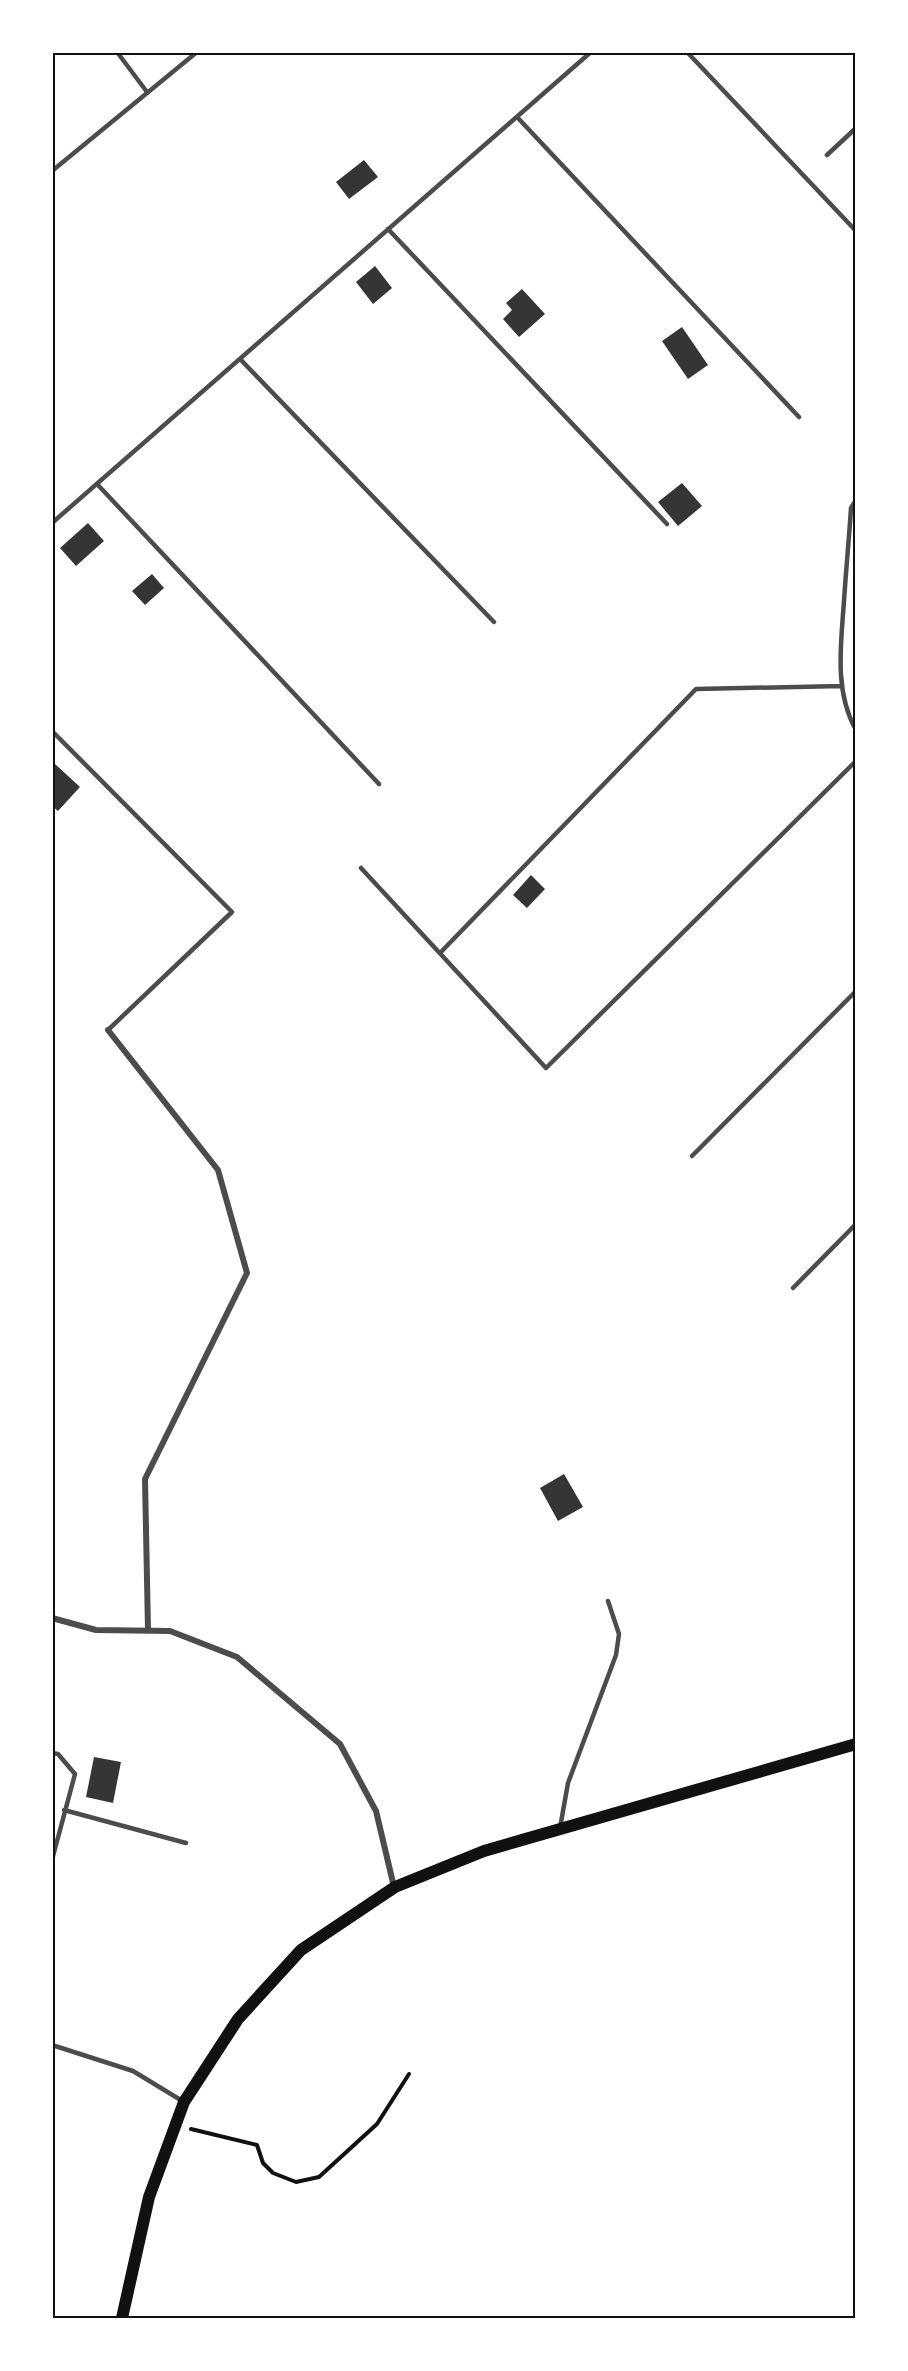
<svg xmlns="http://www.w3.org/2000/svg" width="908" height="2371" font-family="'DejaVu Sans',sans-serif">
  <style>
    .building { fill: #353535 }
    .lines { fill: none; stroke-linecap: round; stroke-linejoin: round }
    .path { stroke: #111; stroke-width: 4 }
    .service { stroke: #4c4c4c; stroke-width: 4.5 }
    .minor { stroke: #4c4c4c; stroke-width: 6 }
    .secondary { stroke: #111; stroke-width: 12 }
    .neatline { fill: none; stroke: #111; stroke-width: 2 }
  </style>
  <rect width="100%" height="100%" fill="#fff"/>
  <path class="building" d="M364 160 378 177 349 199 336 182Z
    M375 266 392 288 373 304 356 282Z
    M522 289 545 314 519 337 503 319 512 310 506 303Z
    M682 327 708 365 688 379 662 341Z
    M682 483 702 506 678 526 658 502Z
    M88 523 104 541 76 566 60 548Z
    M152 574 164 588 145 605 132 591Z
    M55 764 80 787 58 811 52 806V766Z
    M531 875 545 889 527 908 513 895Z
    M564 1474 583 1507 558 1521 540 1488Z
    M94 1757 121 1762 113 1803 86 1797Z"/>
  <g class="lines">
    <path class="path" d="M191 2129 257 2145 263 2163 273 2173 296 2182 319 2177 377 2124 409 2074"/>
    <path class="service" d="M117 52 147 92
      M687 52 856 231
      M517 117 799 417
      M827 155 856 128
      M52 171 197 52
      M388 229 667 524
      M240 359 494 622
      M97 484 379 784
      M856 500 851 508C849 539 846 570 844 601 841 644 834 691 856 730
      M52 523 591 52
      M52 731 232 912 108 1030
      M361 868 546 1068 856 761
      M440 953 696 689 842 686
      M692 1156 856 991
      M793 1288 856 1224
      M52 1753 58 1754 75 1774 52 1860
      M64 1810 186 1843
      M560 1828 568 1783 616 1655 619 1634 608 1601
      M52 2045 133 2071 184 2102"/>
    <path class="minor" d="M108 1030 218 1170 247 1273 145 1479 148 1630
      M52 1618 96 1630 170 1631 237 1657 340 1744 376 1811 394 1887"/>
    <path class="secondary" d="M122 2318 149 2197 184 2102 238 2019 301 1950 395 1887 484 1851 856 1744"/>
  </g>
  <rect width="908" height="2371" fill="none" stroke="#ffffff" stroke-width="108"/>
  <rect x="54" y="54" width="800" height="2263" class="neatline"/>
</svg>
